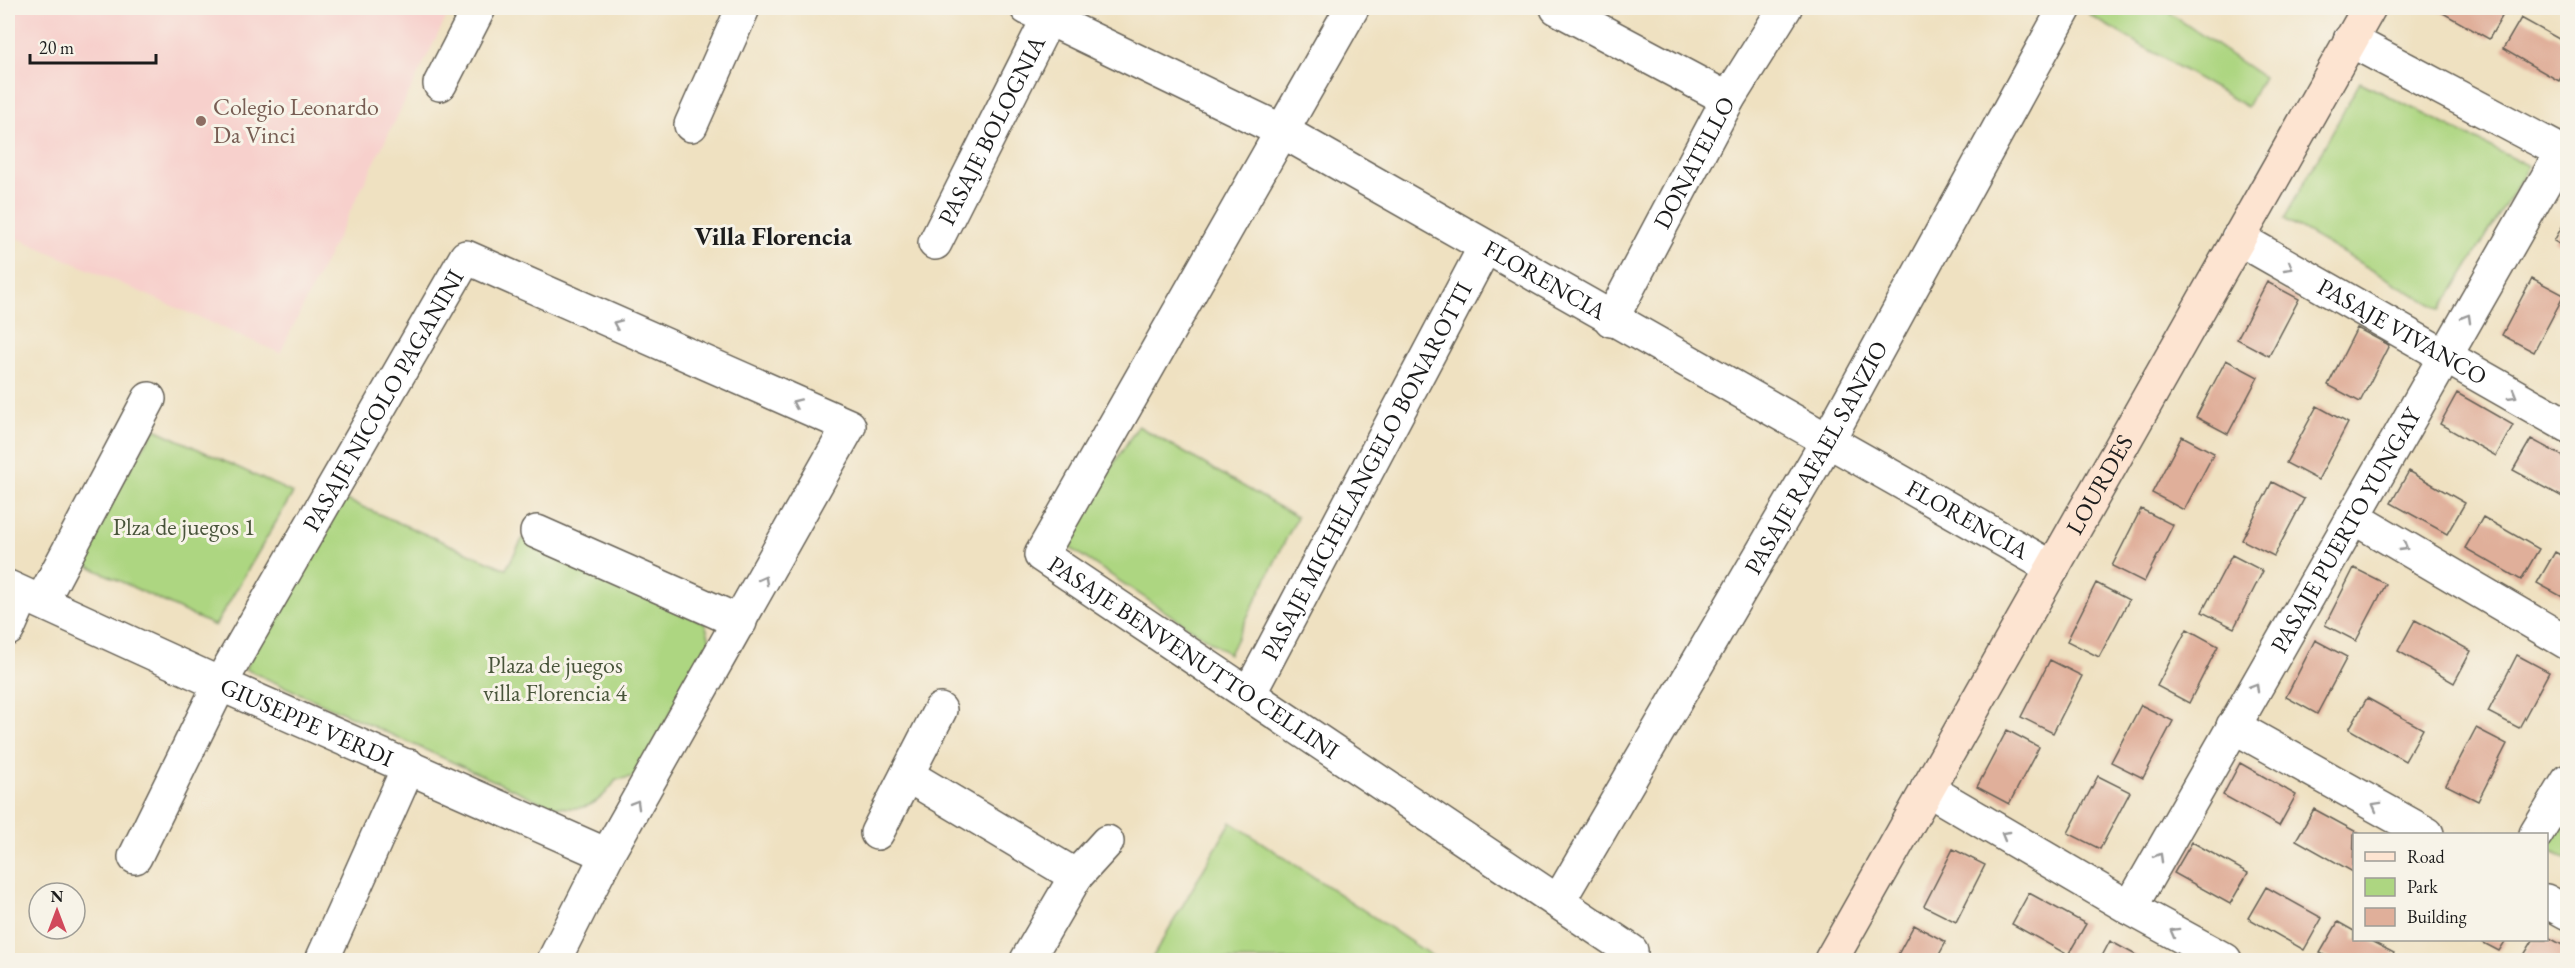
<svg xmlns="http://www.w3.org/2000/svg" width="2575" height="968" font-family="'EB Garamond',serif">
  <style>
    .built { fill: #f7d0cc }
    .green { fill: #add681; stroke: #64794e; stroke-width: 1.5 }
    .building { fill: #e0af9a }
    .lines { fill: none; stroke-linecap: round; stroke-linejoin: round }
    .street-casing { stroke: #666156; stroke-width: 36 }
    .secondary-casing { stroke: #666156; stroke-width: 36 }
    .street { stroke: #fff; stroke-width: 33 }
    .secondary { stroke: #fde4d1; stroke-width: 33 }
    .oneway { stroke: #999 }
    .education-dot { fill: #8d6e63; stroke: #f7f3e8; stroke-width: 2 }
    .labels { text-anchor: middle; stroke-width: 6; stroke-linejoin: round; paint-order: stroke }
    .education-label { font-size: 24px; fill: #785e54; stroke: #f7f3e8; text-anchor: start }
    .street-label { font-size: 24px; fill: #1c1c1c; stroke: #f7f3e8 }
    .park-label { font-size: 24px; fill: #48543a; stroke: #f7f3e8 }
    .neighbourhood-label { font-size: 26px; font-weight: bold; fill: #1c1c1c; stroke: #f7f3e8 }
  </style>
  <rect width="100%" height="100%" fill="#f7f3e8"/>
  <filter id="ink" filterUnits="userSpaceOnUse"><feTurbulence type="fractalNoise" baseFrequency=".0167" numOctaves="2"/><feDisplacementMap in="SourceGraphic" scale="12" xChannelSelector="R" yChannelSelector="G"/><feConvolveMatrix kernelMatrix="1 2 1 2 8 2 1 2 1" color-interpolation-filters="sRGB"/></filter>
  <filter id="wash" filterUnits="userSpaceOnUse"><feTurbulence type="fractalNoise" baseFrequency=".008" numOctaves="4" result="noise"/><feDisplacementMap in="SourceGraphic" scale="24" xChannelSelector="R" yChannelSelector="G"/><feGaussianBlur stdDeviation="1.35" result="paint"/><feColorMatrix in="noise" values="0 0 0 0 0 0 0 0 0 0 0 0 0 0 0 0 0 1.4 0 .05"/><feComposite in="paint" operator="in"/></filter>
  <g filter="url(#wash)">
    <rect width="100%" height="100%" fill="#efe1c1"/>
    <path class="built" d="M8 8H451L280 353 8 234Z"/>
    <path class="green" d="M2093 8H2173L2171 14 2263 77 2247 107 2089 15Z
      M2360 82 2529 166 2441 310 2284 219Z
      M1138 426 1297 517 1229 654 1063 543Z
      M155 429 293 493 215 626 73 559Z
      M337 496 506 569 523 538 705 623 710 640 636 776 616 780C596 809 582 812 548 805L245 669Z
      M2567 801V860L2547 848V837Z
      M1231 822 1438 960H1151Z"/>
    <g id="blocks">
      <path class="building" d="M2434 8H2507L2489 39Z
        M2521 18 2568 44V66L2559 81 2503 49Z
        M2568 216V249L2554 241Z
        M2532 278 2564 295 2534 352 2502 335Z
        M2267 282 2299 299 2269 356 2237 339Z
        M2357 328 2389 345 2360 402 2328 385Z
        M2226 360 2258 377 2228 434 2196 417Z
        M2457 393 2513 425 2496 456 2440 424Z
        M2317 406 2348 423 2318 480 2286 463Z
        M2182 436 2214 453 2184 510 2152 493Z
        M2531 439 2568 459V500L2513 470Z
        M2409 471 2465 503 2447 534 2391 503Z
        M2272 482 2304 499 2274 556 2242 540Z
        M2141 509 2173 525 2144 582 2112 566Z
        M2483 517 2539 549 2521 580 2465 548Z
        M2555 552 2568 559V600L2537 583Z
        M2232 555 2263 571 2234 628 2202 612Z
        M2354 568 2386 584 2356 641 2325 625Z
        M2096 583 2129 600 2099 657 2067 641Z
        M2415 620 2471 651 2454 683 2398 651Z
        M2187 629 2218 646 2189 703 2157 686Z
        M2315 640 2347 657 2317 714 2286 697Z
        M2517 655 2549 672 2519 728 2488 712Z
        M2050 660 2082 676 2053 733 2021 717Z
        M2367 698 2423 729 2405 761 2349 729Z
        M2141 705 2173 721 2143 778 2111 762Z
        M2476 728 2507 744 2478 801 2446 785Z
        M2007 730 2039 747 2009 804 1977 787Z
        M2240 763 2296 795 2279 826 2223 795Z
        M2098 776 2130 792 2100 849 2068 833Z
        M2314 809 2360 834H2354L2353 872 2296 840Z
        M2192 842 2248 873 2230 904 2174 873Z
        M1953 849 1985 865 1956 922 1924 906Z
        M2266 887 2322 918 2304 950 2248 918Z
        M2029 893 2086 924 2068 955 2012 924Z
        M2338 922 2354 931V940H2369L2394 953 2390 960H2333L2320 953Z
        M1914 925 1946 942 1936 960H1895Z
        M2546 936 2568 948V960H2521L2533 940H2546Z
        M2478 940H2506L2499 951Z
        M2110 941 2145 960H2100Z"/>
    </g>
  </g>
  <g filter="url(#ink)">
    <use href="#blocks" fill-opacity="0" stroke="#666156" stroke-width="1.5"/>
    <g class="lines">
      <defs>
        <g id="street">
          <path id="s1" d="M1027 8 1282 131 2053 568"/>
          <path id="s2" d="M1352 8 1041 555 1631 951"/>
          <path d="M1557 8 1728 99"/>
          <path d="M2350 40 2568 155"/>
          <path d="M440 84 479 8"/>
          <path d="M691 125 743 8"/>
          <path id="s3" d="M2238 238 2568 426"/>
          <path id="s4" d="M935 243 1049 17"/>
          <path id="s5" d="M1611 320 1728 99 1785 8"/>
          <path d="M2353 517 2568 643"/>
          <path d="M537 532 740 622"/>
          <path id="s6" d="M8 587 220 684 607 855"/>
          <path d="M42 601 149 399"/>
          <path d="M8 629 23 595"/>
          <path id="s7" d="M1249 694 1485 247"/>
          <path d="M2233 726 2427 834"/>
          <path d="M907 775 1076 876"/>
          <path d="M1927 789 2130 908 2225 960"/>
          <path d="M877 833 940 710"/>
          <path d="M2536 834 2568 781"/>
          <path id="s8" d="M135 857 220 684 466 257 849 426 607 855 554 960"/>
          <path d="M2546 901 2568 913"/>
          <path id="s9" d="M1558 902 1828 440 2065 8"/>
          <path id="s10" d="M2130 908 2562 152"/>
          <path d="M323 958 409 766"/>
          <path d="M1027 960 1076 876 1107 842"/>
        </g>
        <g id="secondary">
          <path id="s11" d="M1831 960 2369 8"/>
        </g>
      </defs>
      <use href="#street" class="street-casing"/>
      <use href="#secondary" class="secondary-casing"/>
      <use href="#street" class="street"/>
      <use href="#secondary" class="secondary"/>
    </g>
    <defs><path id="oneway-chevron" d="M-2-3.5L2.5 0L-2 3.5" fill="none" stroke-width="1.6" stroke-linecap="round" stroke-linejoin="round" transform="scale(1.5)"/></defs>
    <g class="oneway">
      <use href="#oneway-chevron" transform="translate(2289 267) rotate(30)"/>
      <use href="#oneway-chevron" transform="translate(2467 318) rotate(-60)"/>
      <use href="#oneway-chevron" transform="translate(617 324) rotate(-156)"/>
      <use href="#oneway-chevron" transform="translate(2513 395) rotate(30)"/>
      <use href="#oneway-chevron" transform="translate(796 403) rotate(-156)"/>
      <use href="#oneway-chevron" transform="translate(2404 547) rotate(30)"/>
      <use href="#oneway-chevron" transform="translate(764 580) rotate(-61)"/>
      <use href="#oneway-chevron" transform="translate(2255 687) rotate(-60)"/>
      <use href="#oneway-chevron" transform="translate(636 804) rotate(-60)"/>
      <use href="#oneway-chevron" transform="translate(2376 806) rotate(-151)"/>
      <use href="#oneway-chevron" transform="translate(2005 835) rotate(-150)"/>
      <use href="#oneway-chevron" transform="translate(2159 857) rotate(-60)"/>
      <use href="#oneway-chevron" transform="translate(2174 932) rotate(-151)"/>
    </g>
  </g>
  <circle class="education-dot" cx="201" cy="121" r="6"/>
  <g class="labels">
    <g class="education-label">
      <text x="213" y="115">Colegio Leonardo<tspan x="213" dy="28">Da Vinci</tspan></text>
    </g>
    <g class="street-label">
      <text dy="8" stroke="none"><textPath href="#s4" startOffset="126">PASAJE BOLOGNIA</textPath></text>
      <text dy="8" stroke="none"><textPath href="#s5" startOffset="178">DONATELLO</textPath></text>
      <text dy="8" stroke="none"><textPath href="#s1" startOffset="585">FLORENCIA</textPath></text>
      <text dy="8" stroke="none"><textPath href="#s3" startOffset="189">PASAJE VIVANCO</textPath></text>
      <text dy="8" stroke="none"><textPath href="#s8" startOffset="520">PASAJE NICOLO PAGANINI</textPath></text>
      <text dy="8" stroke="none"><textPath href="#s9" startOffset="514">PASAJE RAFAEL SANZIO</textPath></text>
      <text dy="8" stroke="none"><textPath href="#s7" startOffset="252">PASAJE MICHELANGELO BONAROTTI</textPath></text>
      <text dy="8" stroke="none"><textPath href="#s11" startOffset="546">LOURDES</textPath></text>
      <text dy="8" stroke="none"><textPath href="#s1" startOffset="1071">FLORENCIA</textPath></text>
      <text dy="8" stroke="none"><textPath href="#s10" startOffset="435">PASAJE PUERTO YUNGAY</textPath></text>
      <text dy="8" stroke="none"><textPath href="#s2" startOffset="813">PASAJE BENVENUTTO CELLINI</textPath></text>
      <text dy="8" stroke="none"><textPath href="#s6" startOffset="328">GIUSEPPE VERDI</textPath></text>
    </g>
    <g class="park-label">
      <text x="184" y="535">Plza de juegos 1</text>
      <text x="555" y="673">Plaza de juegos<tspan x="555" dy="28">villa Florencia 4</tspan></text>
    </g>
    <g class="neighbourhood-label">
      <text x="773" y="245">Villa Florencia</text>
    </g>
  </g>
  <rect width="2575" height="968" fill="none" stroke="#f7f3e8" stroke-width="30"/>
  <rect x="2353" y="833" width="195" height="108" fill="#f7f3e8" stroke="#9f9d96" stroke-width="1.5"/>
  <rect x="2365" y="852" width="30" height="9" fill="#fde4d1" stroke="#9f9d96" stroke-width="1.5"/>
  <text x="2407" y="863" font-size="18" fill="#1c1c1c">Road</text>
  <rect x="2365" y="878" width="30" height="18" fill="#add681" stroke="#9f9d96" stroke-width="1.5"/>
  <text x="2407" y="893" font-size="18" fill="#1c1c1c">Park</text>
  <rect x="2365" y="908" width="30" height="18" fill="#e0af9a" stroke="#9f9d96" stroke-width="1.5"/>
  <text x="2407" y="923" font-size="18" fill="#1c1c1c">Building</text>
  <g transform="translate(57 911)"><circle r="28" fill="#f7f3e8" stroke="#9f9d96" stroke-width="1.5"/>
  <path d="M0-4.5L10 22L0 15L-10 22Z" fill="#d1495b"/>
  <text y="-9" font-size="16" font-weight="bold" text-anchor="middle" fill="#1c1c1c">N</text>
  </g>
  <path d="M30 54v9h126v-9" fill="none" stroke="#1c1c1c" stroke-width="3"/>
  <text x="39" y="54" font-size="18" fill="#1c1c1c" stroke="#f7f3e8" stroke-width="4.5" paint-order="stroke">20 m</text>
</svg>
